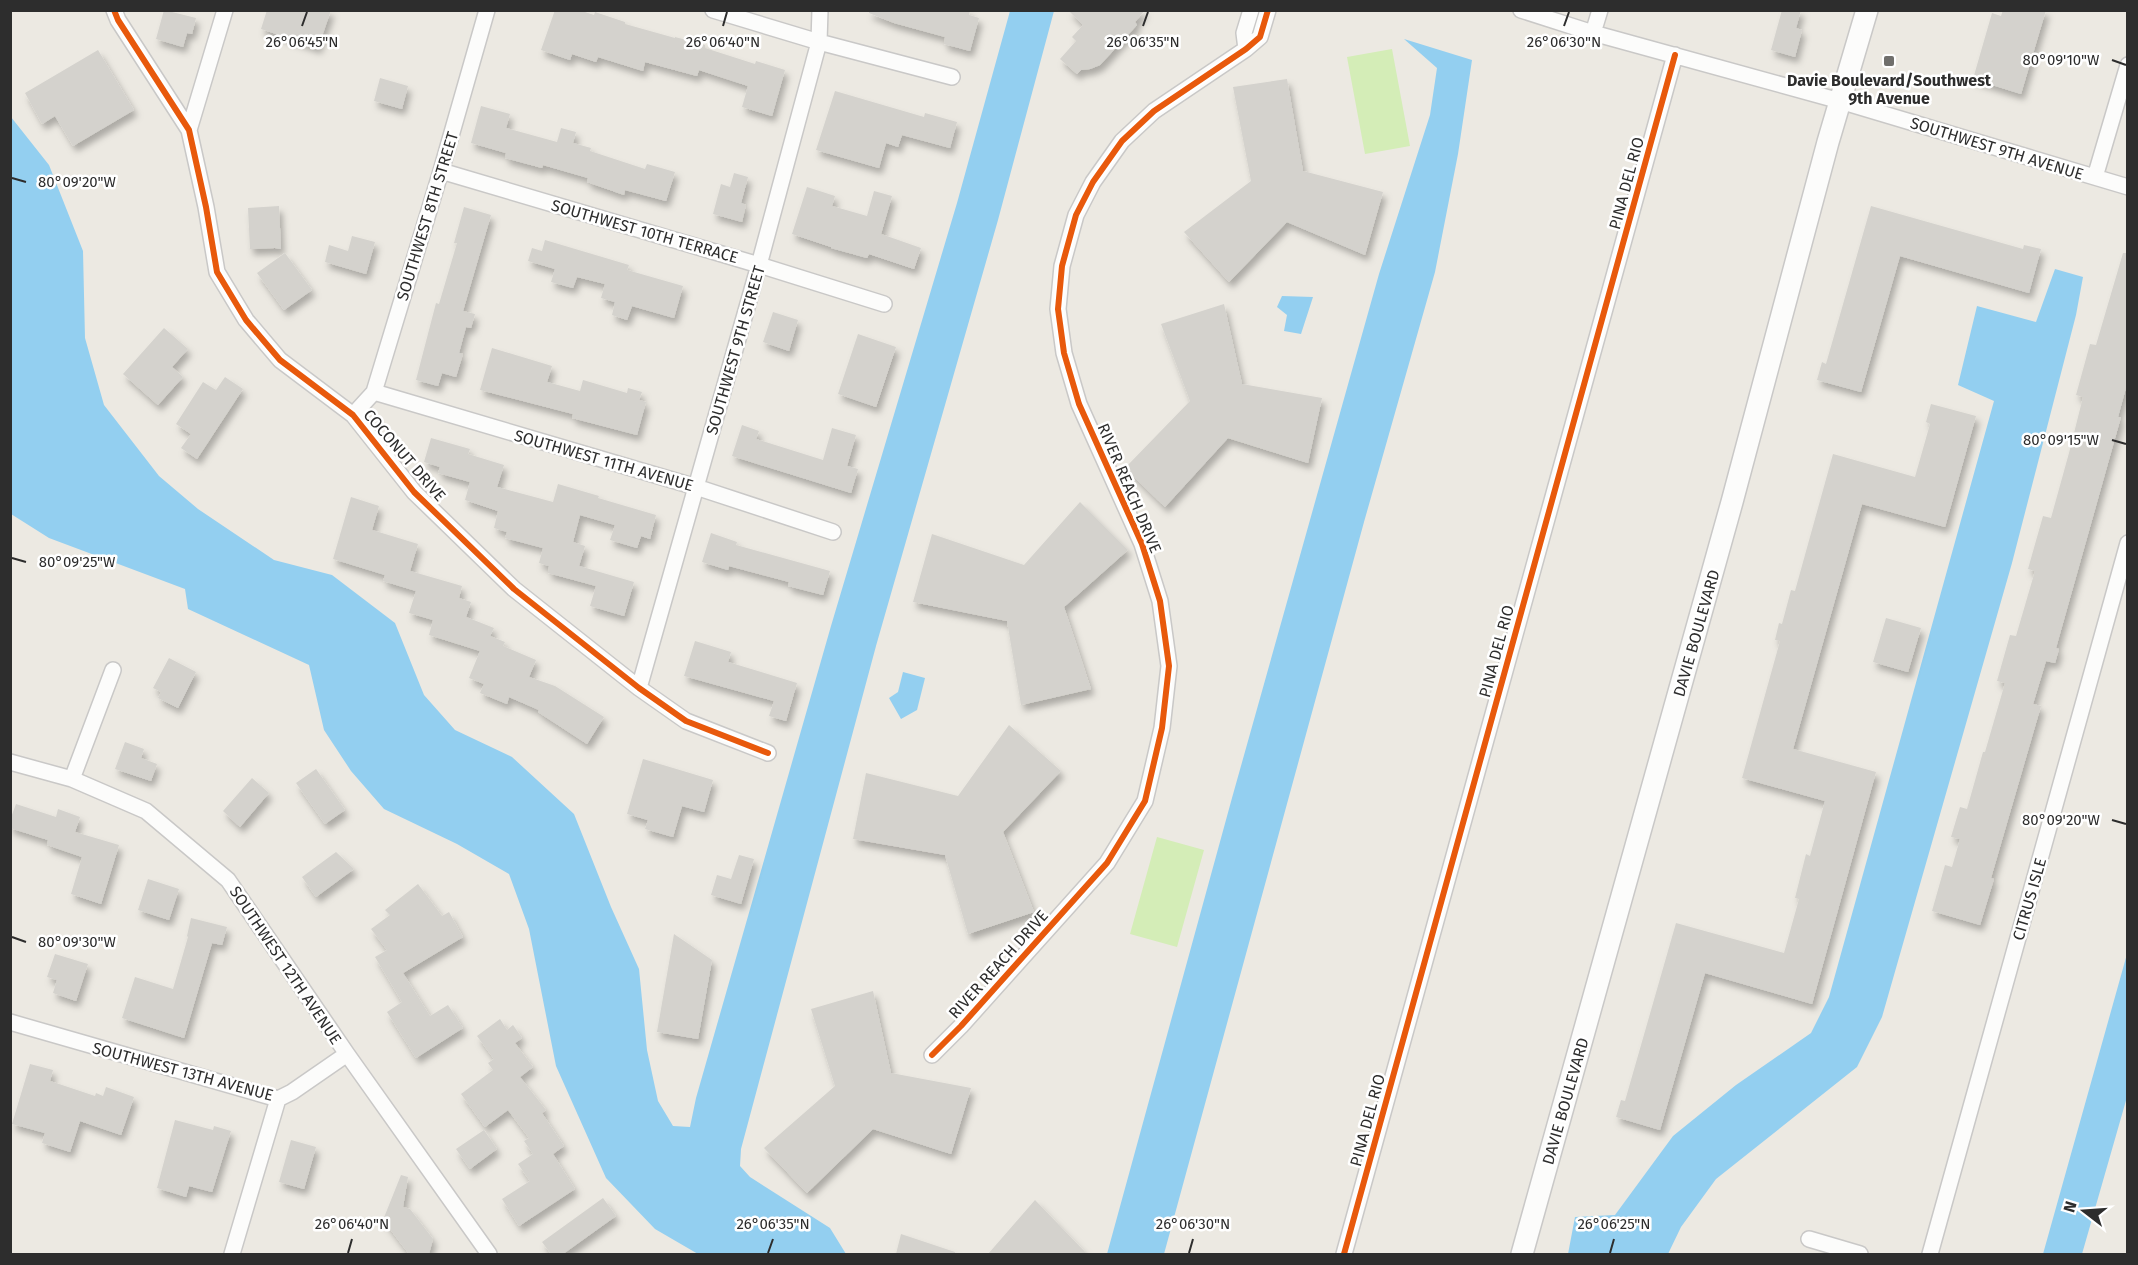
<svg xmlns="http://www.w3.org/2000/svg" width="2138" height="1265" font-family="'Fira Sans',sans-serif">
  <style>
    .pitch { fill: #d4edb7 }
    .water { fill: #93cff0 }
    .building { fill: #d4d2cd; filter: url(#shadow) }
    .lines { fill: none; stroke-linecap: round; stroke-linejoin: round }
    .street-casing { stroke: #c9c8c7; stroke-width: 18 }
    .secondary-casing { stroke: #c9c8c7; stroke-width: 24 }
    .street { stroke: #fcfcfb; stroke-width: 15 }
    .secondary { stroke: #fcfcfb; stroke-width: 21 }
    .cycleway-casing { stroke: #fff; stroke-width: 10 }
    .cycleway { stroke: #e8590c; stroke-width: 6 }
    .ticks { fill: none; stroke: #2d2d2d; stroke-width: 2 }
    .poi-dot { fill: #706f6c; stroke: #fff; stroke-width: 2 }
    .labels { text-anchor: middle; stroke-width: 5; stroke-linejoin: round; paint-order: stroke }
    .poi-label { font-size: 16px; font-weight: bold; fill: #2d2d2d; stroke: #fff }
    .street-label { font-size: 16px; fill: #2d2d2d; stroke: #fff }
    .ticks-label { font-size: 15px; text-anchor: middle; fill: #2d2d2d; stroke: #fff; stroke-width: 5; stroke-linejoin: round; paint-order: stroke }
  </style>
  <defs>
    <filter id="shadow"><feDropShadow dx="3.5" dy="6" stdDeviation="3" flood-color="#0004"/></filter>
  </defs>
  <rect width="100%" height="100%" fill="#ece9e2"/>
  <path class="pitch" d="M1392 49 1410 146 1365 154 1347 57Z
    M1157 837 1204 850 1177 947 1130 934Z"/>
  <path class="water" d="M1010 11H1054L998 220 876 646 741 1149 740 1166 750 1177 830 1228 846 1254H698L655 1229 606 1178 556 1066 529 929 509 874 457 844 384 809 351 771 324 730 309 665 188 609 185 589 49 538 11 514V117L49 165 83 251 85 338 104 405 159 476 198 509 274 560 332 575 395 623 424 695 455 730 512 757 574 814 611 907 639 969 647 1050 658 1101 673 1126 690 1127 696 1098 831 626 957 203Z
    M1404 39 1472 60 1458 154 1435 272 1364 522 1164 1254H1107L1232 798 1379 274 1430 115 1437 68Z
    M2055 269 2083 277 2076 315 2012 563 1882 1017 1857 1067 1716 1179 1681 1227 1668 1254H1568L1575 1217 1615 1215 1673 1136 1736 1085 1811 1033 1829 997 1994 401 1958 385 1977 306 2036 322Z
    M1282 296 1313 297 1301 334 1284 331 1287 315 1277 307Z
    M903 672 925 678 917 710 901 719 889 698 898 692Z
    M2127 954V1097L2082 1254H2043Z"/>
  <path class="building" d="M164 10 196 18 192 34 187 33 183 47 156 39Z
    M267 10H331L318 48 261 29Z
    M555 10H579L594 15 595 12 625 22V24L675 38V37L705 45V48L755 64 756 61 785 70 772 116 742 107 748 86 699 70 697 76 645 62 643 71 598 57 596 62 572 54 570 60 541 50Z
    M869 10H970L969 15 979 18 970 51 944 44 945 37 894 23 869 13Z
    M1068 10H1145L1135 22 1137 25 1100 65 1090 69 1081 70 1077 74 1060 59 1076 41 1072 37 1083 25Z
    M1782 10H1801L1796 28 1802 30 1795 57 1771 50Z
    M2003 10H2046L2021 94 1973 79 1992 13 2001 16Z
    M98 50 134 110 73 146 55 116 42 124 25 93Z
    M380 78 408 86 402 109 374 101Z
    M1287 79 1303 171 1383 192 1365 255 1287 222 1229 282 1184 232 1251 181 1233 87Z
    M835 91 924 117 925 113 957 122 950 148 902 135 898 147 886 143 879 168 816 150Z
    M481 106 510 114 506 128 557 142 561 128 576 132 573 143 591 148 590 151 645 169 647 164 675 172 666 201 625 190 624 195 587 182 588 178 543 165 542 168 505 158 506 153 471 143Z
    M734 173 748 177 741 203 746 205 742 222 713 214 721 184 730 187Z
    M807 187 835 196 832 206 867 216 874 191 892 196 881 234 921 248 914 269 869 254 867 258 831 248V247L792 234Z
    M279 206 281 249 275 248 250 249 248 208Z
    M1871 206 2023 249 2024 245 2041 249 2029 293 1900 256 1861 392 1817 380 1822 362 1826 364Z
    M464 207 491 215 463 311 475 314 471 328 466 327 459 353 463 354 456 377 442 373 438 386 416 380 436 303 439 304 457 243H454Z
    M352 236 375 242 366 274 325 262 329 245 348 251Z
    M545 240 629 265 627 270 683 286 674 318 632 306 627 320 612 315 615 302 601 298 605 284 577 277 573 288 551 282 555 269 528 261 532 248 542 251Z
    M285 253 312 290 284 310 257 273Z
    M2123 253H2127V384L2118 417H2121L2056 648 2059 649 2055 663 2046 661 2033 704 2041 706 1991 878 1994 879 1980 925 1932 911 1945 865 1952 867 1960 839 1951 837 1960 807 1967 809 1983 752H1985L2005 683 1997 681 2010 635 2016 636 2035 571 2028 569 2043 516 2051 518 2069 453 2083 397 2076 395 2090 344 2096 345Z
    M1224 304 1242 384 1322 398 1308 463 1228 438 1165 507 1125 468 1190 401 1161 324Z
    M773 312 798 320 789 351 763 342Z
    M164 328 188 349 172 367 183 377 158 405 123 374Z
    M858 334 896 347 876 407 838 394Z
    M492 348 552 366 547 382 580 391 583 380 627 393 628 388 642 392 639 400 646 402 637 435 572 418 573 414 480 390Z
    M225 377 243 389 197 459 181 448 191 434 176 424 203 382 216 390Z
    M1931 404 1976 416 1945 527 1862 504 1793 749 1876 772 1812 1004 1705 973 1660 1130 1616 1117 1621 1100 1625 1101 1676 923 1784 953 1799 899 1795 898 1806 854 1810 856 1825 801 1742 778 1780 641 1775 640 1779 623 1782 624 1791 590 1795 591 1833 454 1915 477 1930 424 1926 422Z
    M742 425 759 431 756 439 823 460 832 428 856 435 847 466 858 469 851 493 732 456Z
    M431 438 470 449 468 454 504 465 497 487 553 502 558 484 599 496 598 498 656 515 650 539 641 536 637 548 610 540 615 525 580 515 573 542 585 546 579 566 634 582 624 616 590 606 596 586 548 573 549 566 539 563 543 548 505 538 507 532 494 528 498 511 465 500 470 482 438 473 440 467 424 462Z
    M351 497 379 506 372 530 418 544 410 571 462 586 459 598 471 602 466 617 494 628 490 636 505 642 503 646 536 660 529 677 555 686 604 717 587 744 538 712 539 710 509 697 507 704 480 693 484 684 469 678 480 651 429 635 433 620 409 613 416 591 383 581 385 575 333 559Z
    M1080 502 1128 550 1064 607 1091 689 1021 705 1007 621 913 602 932 534 1024 565Z
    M711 533 737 542 736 545 830 571 823 595 788 586 789 582 729 566 728 570 702 562Z
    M1886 618 1921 628 1908 672 1873 662Z
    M695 641 731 652 728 662 797 683 786 721 769 716 774 701 684 676Z
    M169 658 196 672 178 708 158 698 161 692 153 688Z
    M1009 725 1061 771 1003 832 1034 912 968 934 945 855 853 839 866 773 958 796Z
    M125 742 144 749 141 758 157 764 151 781 115 769Z
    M643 759 713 780 704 812 682 806 673 837 645 829 648 820 627 814Z
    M316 769 345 810 325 824 296 783Z
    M252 778 269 793 240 827 223 811Z
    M16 804 56 817 58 809 80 817 75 832 119 845 101 904 71 894 82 857 47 845 48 840 10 828V820Z
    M336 852 354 869 316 897 302 877Z
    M739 855 754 859 741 904 711 895 717 875 731 879Z
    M148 879 179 889 169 920 138 910Z
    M418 884 442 916 449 912 463 937 403 973 430 1016 448 1005 463 1028 416 1058 387 1012 402 1002 375 957 387 950 371 929 390 915 385 910Z
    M191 918 227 927 222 945 212 943 184 1038 122 1018 135 977 173 989 188 937 187 936Z
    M674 934 712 960 698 1039 657 1032Z
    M55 954 88 964 76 1001 53 993 57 980 47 977Z
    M873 991 891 1073 971 1088 951 1154 873 1129 807 1193 764 1148 835 1086 811 1009Z
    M500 1019 507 1030 513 1025 522 1038 515 1043 533 1067 520 1077 546 1110 542 1113 564 1146 553 1154 575 1189 519 1226 502 1199 530 1181 518 1164 533 1154 524 1141 529 1138 508 1110 485 1127 461 1094 493 1070 488 1063 494 1059 477 1036Z
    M30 1064 53 1070 50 1081 95 1096 96 1093 103 1096 106 1087 134 1097 121 1135 80 1121 70 1152 42 1143 45 1133 12 1124Z
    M175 1120 213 1130 214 1126 231 1131 212 1192 189 1186 186 1197 157 1188Z
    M484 1130 497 1149 470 1169 456 1149Z
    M291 1140 316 1147 304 1189 279 1182Z
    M401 1175 408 1177 403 1207 410 1209 433 1239 429 1254H409L383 1220Z
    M603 1198 616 1216 563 1254H551L542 1242Z
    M1035 1200 1087 1254H988Z
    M901 1234 955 1252V1254H896Z"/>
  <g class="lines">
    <defs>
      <path id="street" d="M114 10 118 20 189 130 206 207 217 272 246 320 280 360 353 415 414 492 514 589 639 688 686 721 768 753
        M713 10 819 42 952 77
        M1521 10 1593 33 1840 101 2128 187
        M1593 33 1600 10
        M1246 49 1244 33 1251 10
        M189 130 225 10
        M441 171 759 265 884 304
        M2095 177 2128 65
        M374 392 696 487 833 532
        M353 415 374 392 441 171 487 10
        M639 688 759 265 819 42 820 10
        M10 762 72 779 146 811 228 880 347 1054 489 1254
        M72 779 113 670
        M10 1022 278 1099 292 1092 347 1054
        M932 1055 961 1026 1107 863 1145 801 1162 728 1169 666 1160 601 1142 544 1079 404 1064 353 1058 309 1062 266 1076 215 1093 182 1122 141 1154 111 1246 49 1260 37 1268 10
        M1809 1239 1860 1254
        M232 1254 278 1099
        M1344 1254 1675 55
        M1930 1254 2128 543"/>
      <path id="secondary" d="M1522 1254 1732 502 1828 142 1867 10"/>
    </defs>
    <use href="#street" class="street-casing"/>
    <use href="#secondary" class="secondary-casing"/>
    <use href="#street" class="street"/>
    <use href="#secondary" class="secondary"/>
    <defs>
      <path id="cycleway" d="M114 10 118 20 189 130 206 207 217 272 246 320 280 360 353 415 414 492 514 589 639 688 686 721 768 753
        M932 1055 961 1026 1107 863 1145 801 1162 728 1169 666 1160 601 1142 544 1079 404 1064 353 1058 309 1062 266 1076 215 1093 182 1122 141 1154 111 1246 49 1260 37 1268 10
        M1344 1254 1675 55"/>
    </defs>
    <use href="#cycleway" class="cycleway-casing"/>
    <use href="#cycleway" class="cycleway"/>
  </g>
  <path class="ticks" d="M302 26 307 12M723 26 727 12M1143 26 1148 12M1564 26 1569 12M2112 60 2126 65M12 178 26 182M2112 440 2126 444M12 558 26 562M2112 820 2126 824M12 937 26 942M348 1253 352 1239M768 1253 773 1239M1189 1253 1193 1239M1610 1253 1614 1239"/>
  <rect class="poi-dot" x="1883" y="55" width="12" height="12" rx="3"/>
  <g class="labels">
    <g class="poi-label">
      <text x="1889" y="86">Davie Boulevard/Southwest<tspan x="1889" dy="18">9th Avenue</tspan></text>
    </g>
    <g class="street-label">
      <text transform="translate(1997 148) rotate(17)" y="6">SOUTHWEST 9TH AVENUE</text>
      <text transform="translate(1626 183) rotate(-75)" y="6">PINA DEL RIO</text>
      <text transform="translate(427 216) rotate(-73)" y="6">SOUTHWEST 8TH STREET</text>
      <text transform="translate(645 231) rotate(16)" y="6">SOUTHWEST 10TH TERRACE</text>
      <text transform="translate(735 350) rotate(-74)" y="6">SOUTHWEST 9TH STREET</text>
      <text transform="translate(405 455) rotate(49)" y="6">COCONUT DRIVE</text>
      <text transform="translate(604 460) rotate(16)" y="6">SOUTHWEST 11TH AVENUE</text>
      <text transform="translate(1130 488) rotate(67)" y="6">RIVER REACH DRIVE</text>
      <text transform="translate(1696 633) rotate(-74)" y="6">DAVIE BOULEVARD</text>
      <text transform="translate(1496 651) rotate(-75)" y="6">PINA DEL RIO</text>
      <text transform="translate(2029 899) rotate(-74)" y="6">CITRUS ISLE</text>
      <text transform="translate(998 964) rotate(-48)" y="6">RIVER REACH DRIVE</text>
      <text transform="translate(286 965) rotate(56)" y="6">SOUTHWEST 12TH AVENUE</text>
      <text transform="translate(183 1071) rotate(15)" y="6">SOUTHWEST 13TH AVENUE</text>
      <text transform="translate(1565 1101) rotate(-74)" y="6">DAVIE BOULEVARD</text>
      <text transform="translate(1367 1120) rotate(-75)" y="6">PINA DEL RIO</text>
    </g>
  </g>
  <g class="ticks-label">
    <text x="302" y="47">26°06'45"N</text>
    <text x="723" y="47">26°06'40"N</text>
    <text x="1143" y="47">26°06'35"N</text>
    <text x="1564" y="47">26°06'30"N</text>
    <text x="2061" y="65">80°09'10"W</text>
    <text x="77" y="187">80°09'20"W</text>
    <text x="2061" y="445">80°09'15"W</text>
    <text x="77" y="567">80°09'25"W</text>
    <text x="2061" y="825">80°09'20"W</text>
    <text x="77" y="947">80°09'30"W</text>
    <text x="352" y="1229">26°06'40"N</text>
    <text x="773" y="1229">26°06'35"N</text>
    <text x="1193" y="1229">26°06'30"N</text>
    <text x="1614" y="1229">26°06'25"N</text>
  </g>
  <rect width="2138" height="1265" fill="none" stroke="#2d2d2d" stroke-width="24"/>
  <g transform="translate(2084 1211) rotate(287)" stroke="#ffffff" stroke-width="4.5" paint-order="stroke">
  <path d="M0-4.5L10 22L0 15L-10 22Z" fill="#2d2d2d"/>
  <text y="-9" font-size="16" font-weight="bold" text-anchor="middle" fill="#2d2d2d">N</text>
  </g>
</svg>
